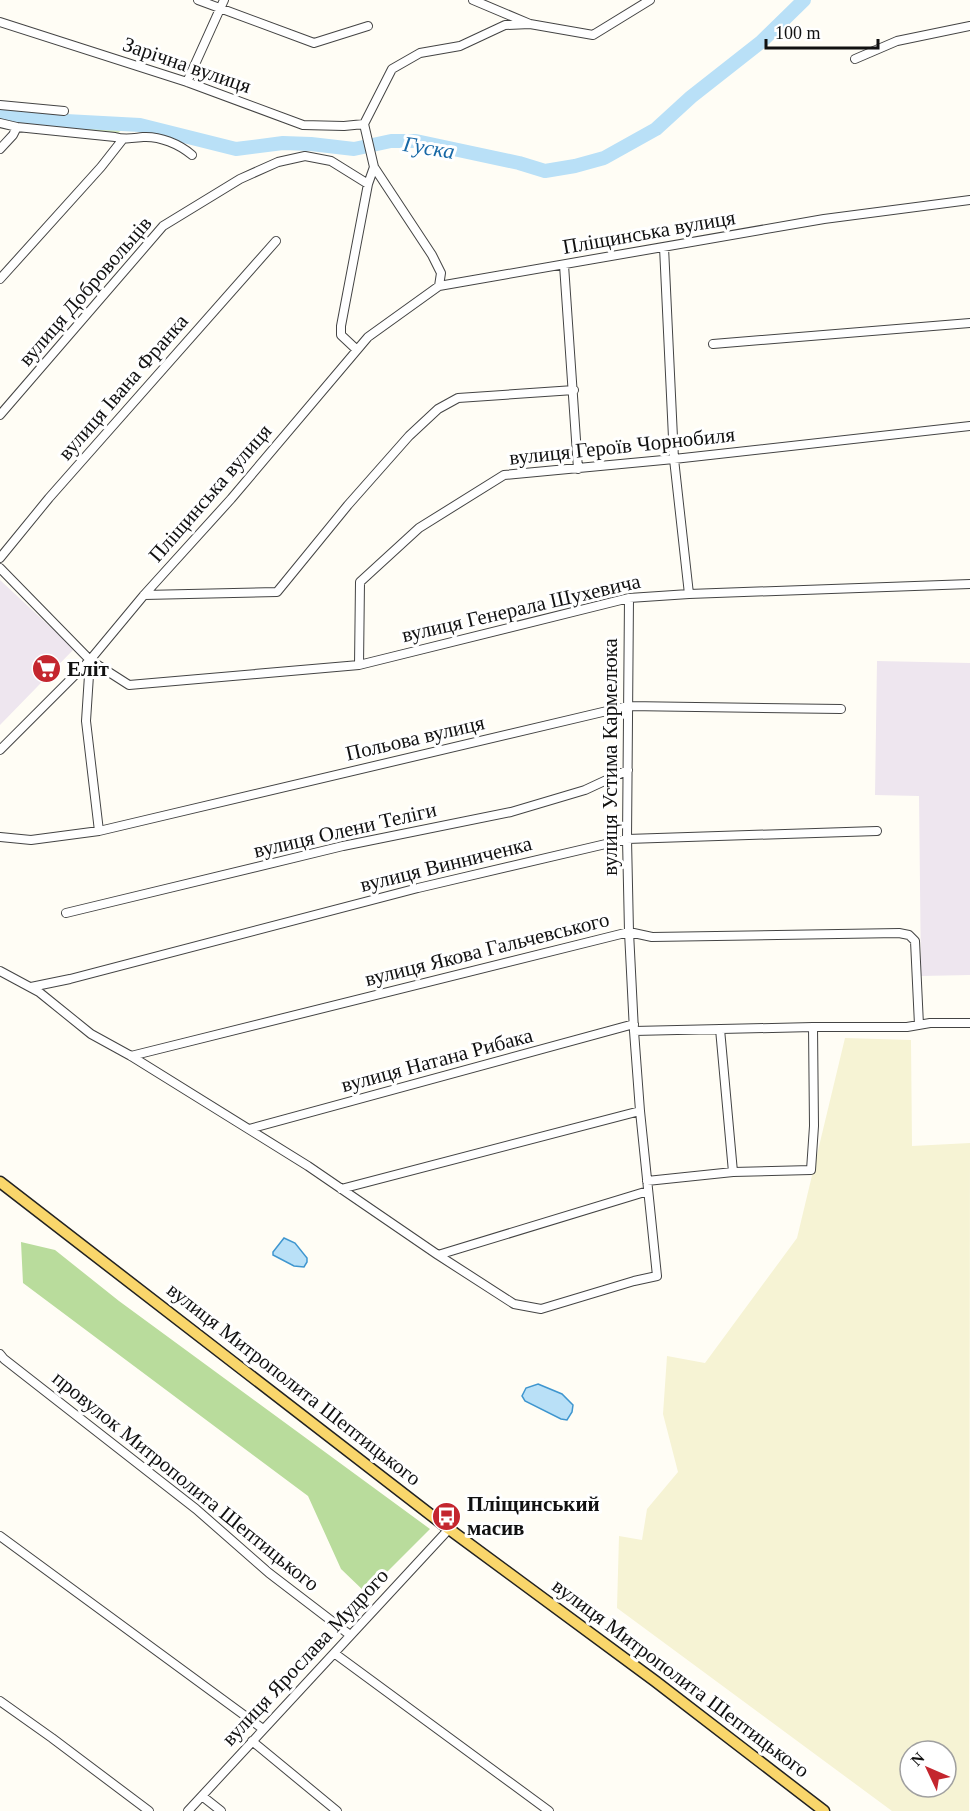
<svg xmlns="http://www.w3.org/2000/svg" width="970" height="1811" font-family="'Times New Roman',serif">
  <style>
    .industrial { fill: #eee6ef }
    .farmland { fill: #f6f3d4; fill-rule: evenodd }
    .green { fill: #d5ebbd }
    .forest { fill: #b9dc9c }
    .water { fill: #b9e0f7; stroke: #3f96cf; stroke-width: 1.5 }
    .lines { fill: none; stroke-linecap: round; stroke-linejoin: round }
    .river { stroke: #b9e0f7; stroke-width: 14 }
    .minor-casing { stroke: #444; stroke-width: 10 }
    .major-casing { stroke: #222; stroke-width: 13 }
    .minor { stroke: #fff; stroke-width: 8 }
    .major { stroke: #f9d66b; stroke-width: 10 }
    .labels { text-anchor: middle; stroke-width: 6; stroke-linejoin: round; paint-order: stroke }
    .street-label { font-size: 21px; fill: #111; stroke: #fff }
    .poi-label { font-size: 21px; font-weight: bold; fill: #111; stroke: #fff; text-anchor: start }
    .water-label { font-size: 22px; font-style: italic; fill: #1768a6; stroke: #fff }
  </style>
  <rect width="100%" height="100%" fill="#fffdf5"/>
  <path class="industrial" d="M0 580 74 649 0 725Z
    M877 661 970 663V975L921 976 919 796 875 795Z"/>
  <path class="farmland" d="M845 1038 911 1040 912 1146 970 1143 969 1811H892L617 1608 619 1536 642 1540 647 1509 678 1472 663 1414 667 1356 705 1363 797 1238ZM910 1751H946V1787H910Z"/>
  <path class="green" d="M0 109 133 120 118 133 13 122 0 120Z"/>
  <path class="forest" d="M21 1242 55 1250 119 1301 430 1529 366 1593 341 1569 308 1496 23 1283Z"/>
  <path class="water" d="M284 1238 295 1243 307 1258V1262L304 1267 294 1266 273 1255V1252Z
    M538 1384 562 1394 573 1405 572 1412 567 1420 561 1419 525 1401 522 1396 526 1388Z"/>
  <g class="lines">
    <path class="river" d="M0 115 47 120 140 125 236 149 283 143 311 144 354 149 391 141H416L519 163 545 171 575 166 604 158 656 129 691 97 761 42 804 0"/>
    <defs>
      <path id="minor" d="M198 0 314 43 368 26
        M473 0 530 24 593 35 650 0
        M0 22 187 82 303 125 344 126 364 124
        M855 59 897 41 970 26
        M187 82 224 0
        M0 105 64 111
        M0 123 17 127 115 137C125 140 133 138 143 137 160 136 179 144 192 155
        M364 124 392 69 420 53 460 46 505 25 530 24
        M364 124 374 167 432 255 441 273 439 286
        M0 149 13 135 17 127
        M664 247 674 459 689 594
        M564 265 578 469
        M0 279 101 167 123 139
        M713 344 970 323
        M357 350 341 335V326L368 184 374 167
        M0 415 163 226 240 179 278 162 305 156 331 161 368 184
        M0 558 49 498 276 241
        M0 568 90 660 129 685 359 665 629 598 689 594 970 584
        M144 595 277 592 348 505 409 436 438 409 458 398 574 390
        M90 660 86 721 99 831
        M359 665 360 582 419 528 504 475 674 459 970 426
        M0 750 90 660 144 595 231 499 368 337 439 286 824 219 970 200
        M0 837 31 840 99 831 628 706 841 709
        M66 913 343 846 511 812 585 790 628 770
        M0 971 39 992 91 1034 131 1056 308 1166 438 1255 514 1304 541 1309 634 1281 657 1276 640 1111 634 1031 629 932 627 839 629 598
        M31 987 70 979 418 888 627 839 877 831
        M720 1029 733 1172
        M634 1031 813 1027H907L930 1023H970
        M131 1056 629 932 652 937 899 933 909 935 915 941 919 1025
        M249 1129 634 1024
        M647 1181 733 1172 811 1170 814 1126 813 1027
        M341 1189 640 1111
        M438 1255 648 1191
        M0 1354 4 1359 196 1509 269 1573 350 1635
        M0 1536 263 1729
        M334 1653 549 1811
        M0 1701 52 1738 149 1811
        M252 1741 337 1811
        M202 1796 221 1811
        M188 1811 449 1529"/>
      <path id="major" d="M0 1182 449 1529 655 1681 824 1811"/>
    </defs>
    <use href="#minor" class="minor-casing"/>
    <use href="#major" class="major-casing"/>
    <use href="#minor" class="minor"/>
    <use href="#major" class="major"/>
  </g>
  <defs>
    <symbol id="supermarket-disc" viewBox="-11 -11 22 22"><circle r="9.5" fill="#c4262e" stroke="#fff"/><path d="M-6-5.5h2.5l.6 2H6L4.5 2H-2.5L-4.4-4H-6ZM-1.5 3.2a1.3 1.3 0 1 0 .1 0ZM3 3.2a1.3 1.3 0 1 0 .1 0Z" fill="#fff"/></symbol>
    <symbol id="bus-disc" viewBox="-11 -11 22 22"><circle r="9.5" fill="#c4262e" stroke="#fff"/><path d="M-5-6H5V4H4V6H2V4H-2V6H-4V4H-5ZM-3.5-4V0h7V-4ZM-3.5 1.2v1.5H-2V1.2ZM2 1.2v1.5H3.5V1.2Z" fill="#fff"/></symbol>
  </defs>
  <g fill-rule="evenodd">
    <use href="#supermarket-disc" x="30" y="652" width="33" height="33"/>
    <use href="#bus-disc" x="430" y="1500" width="33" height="33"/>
  </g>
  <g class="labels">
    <g class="street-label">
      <text transform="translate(187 65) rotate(19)" y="7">Зарічна вулиця</text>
      <text transform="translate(649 232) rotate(-10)" y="7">Пліщинська вулиця</text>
      <text transform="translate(85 291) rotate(-49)" y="7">вулиця Добровольців</text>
      <text transform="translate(123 387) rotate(-49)" y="7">вулиця Івана Франка</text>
      <text transform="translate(622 446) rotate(-6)" y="7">вулиця Героїв Чорнобиля</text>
      <text transform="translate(210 493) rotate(-49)" y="7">Пліщинська вулиця</text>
      <text transform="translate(521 608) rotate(-13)" y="7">вулиця Генерала Шухевича</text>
      <text transform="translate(415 738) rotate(-13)" y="7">Польова вулиця</text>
      <text transform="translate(610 757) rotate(-90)" y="7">вулиця Устима Кармелюка</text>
      <text transform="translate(345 830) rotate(-13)" y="7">вулиця Олени Теліги</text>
      <text transform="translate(446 864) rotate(-14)" y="7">вулиця Винниченка</text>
      <text transform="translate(487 949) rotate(-14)" y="7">вулиця Якова Гальчевського</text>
      <text transform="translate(437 1060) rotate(-15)" y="7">вулиця Натана Рибака</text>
      <text transform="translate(294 1384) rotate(38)" y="7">вулиця Митрополита Шептицького</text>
      <text transform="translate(186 1481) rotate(39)" y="7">провулок Митрополита Шептицького</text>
      <text transform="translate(305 1657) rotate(-47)" y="7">вулиця Ярослава Мудрого</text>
      <text transform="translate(681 1678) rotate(37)" y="7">вулиця Митрополита Шептицького</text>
    </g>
    <g class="poi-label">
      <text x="67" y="676">Еліт</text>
      <text x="467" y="1511">Пліщинський<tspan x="467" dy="24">масив</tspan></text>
    </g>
    <g class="water-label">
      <text transform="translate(429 147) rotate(9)" y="8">Гуска</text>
    </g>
  </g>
  <g transform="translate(928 1769) rotate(314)"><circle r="28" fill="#ffffff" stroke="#a0a0a0" stroke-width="1.5"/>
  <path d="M0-4.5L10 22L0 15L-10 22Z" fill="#c4262e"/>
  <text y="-9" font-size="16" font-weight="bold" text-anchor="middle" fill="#111111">N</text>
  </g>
  <path d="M766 39v9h112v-9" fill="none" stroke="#111111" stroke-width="3"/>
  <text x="775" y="39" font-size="18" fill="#111111" stroke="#ffffff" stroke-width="4.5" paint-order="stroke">100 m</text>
</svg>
